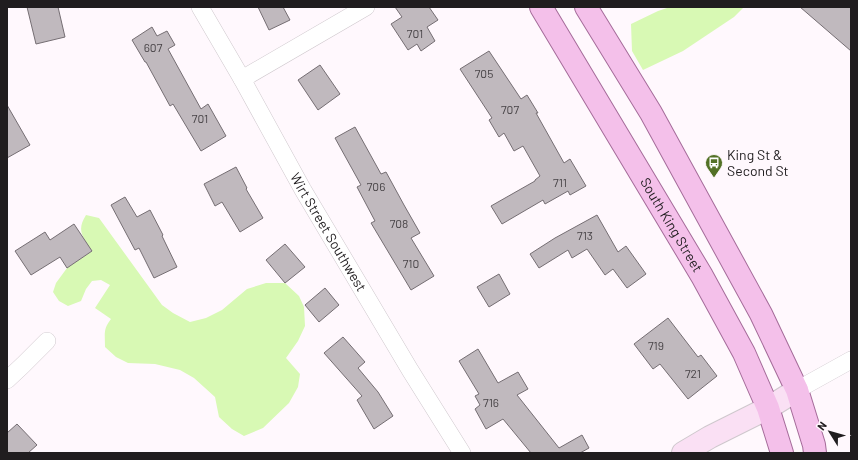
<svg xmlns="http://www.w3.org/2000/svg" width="858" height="460" font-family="Barlow,sans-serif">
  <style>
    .green { fill: #d8f9b4 }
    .building { fill: #c0b9be; stroke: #756e73 }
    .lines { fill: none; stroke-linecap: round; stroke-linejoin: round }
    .street-casing { stroke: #cfc8cd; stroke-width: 18 }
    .secondary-casing { stroke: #cfc8cd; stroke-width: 24 }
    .primary-casing { stroke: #a56c9a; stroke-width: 24 }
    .street { stroke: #fff; stroke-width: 17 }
    .secondary { stroke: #fae0f4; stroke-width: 22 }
    .primary { stroke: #f4c0ea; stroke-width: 22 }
    .labels { text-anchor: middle; stroke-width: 3; stroke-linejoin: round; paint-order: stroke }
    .number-label { font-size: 12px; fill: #484447 }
    .poi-label { font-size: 14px; fill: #201d1f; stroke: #fff8fd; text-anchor: start }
    .street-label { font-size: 14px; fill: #201d1f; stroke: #fff8fd }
  </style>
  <rect width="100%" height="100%" fill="#fff8fd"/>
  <path class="green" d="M670 7H744L734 17 683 51 643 70 632 51 631 24 658 11Z
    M86 215 99 218 162 305 173 313 190 322 206 318 222 310 247 289 266 283H285L299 296 304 307 305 326 298 341 286 358 300 374 298 387 289 403 263 428 244 436 232 429 219 417 215 397 194 378 180 370 155 364 128 363 116 357 105 347C105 334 103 329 111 319L95 308 110 285 101 280 92 281 86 289 81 301 68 306 59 301 53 292 56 283 67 268 92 251C83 237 76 231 86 215Z"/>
  <path class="building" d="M27 7H58L65 37 36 44Z
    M258 7H283L290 20 269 30Z
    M395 7H429L438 20 427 27 435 41 421 51 417 44 408 50 391 24 402 17Z
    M800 7H851V51Z
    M152 27 157 36 167 31 175 45 168 49 201 109 208 104 226 136 201 151 173 104 170 106 146 62H145L132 40Z
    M489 51 521 99 527 95 538 113H536L564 163 570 159 586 186 570 195 568 191 545 204 543 200 502 224 491 206 535 181V180L540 176 523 146 514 151 504 133 499 137 489 120 492 118 460 69Z
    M320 65 340 94 318 110 298 80Z
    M7 105 30 145 7 158Z
    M355 127 381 174 386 172 404 205 420 233 411 238 434 276 411 290 371 223 375 221 357 187 361 185 335 138Z
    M236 167 247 188 246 189 263 218 240 232 222 202 215 206 204 184Z
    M125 197 137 217 150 210 163 235 162 236 177 267 154 278 139 248 135 250 111 205Z
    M597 215 618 252 626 246 646 274 627 288 613 269 605 275 587 249 572 258 568 250 539 268 530 254 555 238Z
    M74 224 92 251 67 268 60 257 31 275 15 251 45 232 50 240Z
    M285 244 305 267 285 283 266 260Z
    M499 274 510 294 489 307 477 287Z
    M325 288 339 305 319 322 305 305Z
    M668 318 698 357 701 355 717 376 688 399 660 364 653 369 634 344Z
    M343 337 365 362 358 368 378 392 393 416 374 429 357 400 362 396 324 353Z
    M478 349 498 383 518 372 528 389 517 395 559 448 582 435 589 448 580 453H531L503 419 486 429 475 409 480 405 475 396 479 394 459 361Z
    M17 424 37 445 28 453H7V433Z"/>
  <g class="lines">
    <defs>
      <g id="street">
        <path id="s1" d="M200 7 242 79 303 190 410 370 462 453"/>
        <path d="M242 79 366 7"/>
        <path d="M7 380 23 365 47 341"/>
        <path d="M797 390 851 360"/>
      </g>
      <path id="secondary" d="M683 453 710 437 768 408 797 390"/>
      <g id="primary">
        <path id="s2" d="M541 7 702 276 744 353 768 408 782 453"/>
        <path d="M586 7 651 113 761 314 797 390 814 445 815 453"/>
      </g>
    </defs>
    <use href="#street" class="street-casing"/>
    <use href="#secondary" class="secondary-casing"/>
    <use href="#primary" class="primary-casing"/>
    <use href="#street" class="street"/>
    <use href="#secondary" class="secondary"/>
    <use href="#primary" class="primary"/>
  </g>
  <defs>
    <symbol id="bus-pin" viewBox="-11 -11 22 30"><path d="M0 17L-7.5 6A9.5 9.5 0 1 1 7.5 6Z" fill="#537126" stroke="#fff8fd"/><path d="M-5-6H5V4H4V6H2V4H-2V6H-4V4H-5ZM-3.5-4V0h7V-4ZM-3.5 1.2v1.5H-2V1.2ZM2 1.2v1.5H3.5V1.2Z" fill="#fff"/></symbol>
  </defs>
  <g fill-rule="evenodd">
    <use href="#bus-pin" x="704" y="153" width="20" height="27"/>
  </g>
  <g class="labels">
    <g class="number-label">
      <text x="415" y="38">701</text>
      <text x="153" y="52">607</text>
      <text x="484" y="78">705</text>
      <text x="510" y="114">707</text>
      <text x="200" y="123">701</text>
      <text x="560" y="187">711</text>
      <text x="376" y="191">706</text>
      <text x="399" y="228">708</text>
      <text x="585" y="240">713</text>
      <text x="411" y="268">710</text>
      <text x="656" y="350">719</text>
      <text x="693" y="378">721</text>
      <text x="491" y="407">716</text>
    </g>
    <g class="poi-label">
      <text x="727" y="160">King St &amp;<tspan x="727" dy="16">Second St</tspan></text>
    </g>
    <g class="street-label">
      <text dy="5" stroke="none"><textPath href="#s2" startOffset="254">South King Street</textPath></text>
      <text dy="5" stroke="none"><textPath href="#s1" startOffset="259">Wirt Street Southwest</textPath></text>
    </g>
  </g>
  <rect width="858" height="460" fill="none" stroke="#201d1f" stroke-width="16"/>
  <g transform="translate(830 432) rotate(307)" stroke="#fff8fd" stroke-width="3" paint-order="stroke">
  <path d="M0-3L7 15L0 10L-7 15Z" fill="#201d1f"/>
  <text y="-6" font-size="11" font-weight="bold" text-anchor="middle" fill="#201d1f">N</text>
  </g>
</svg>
